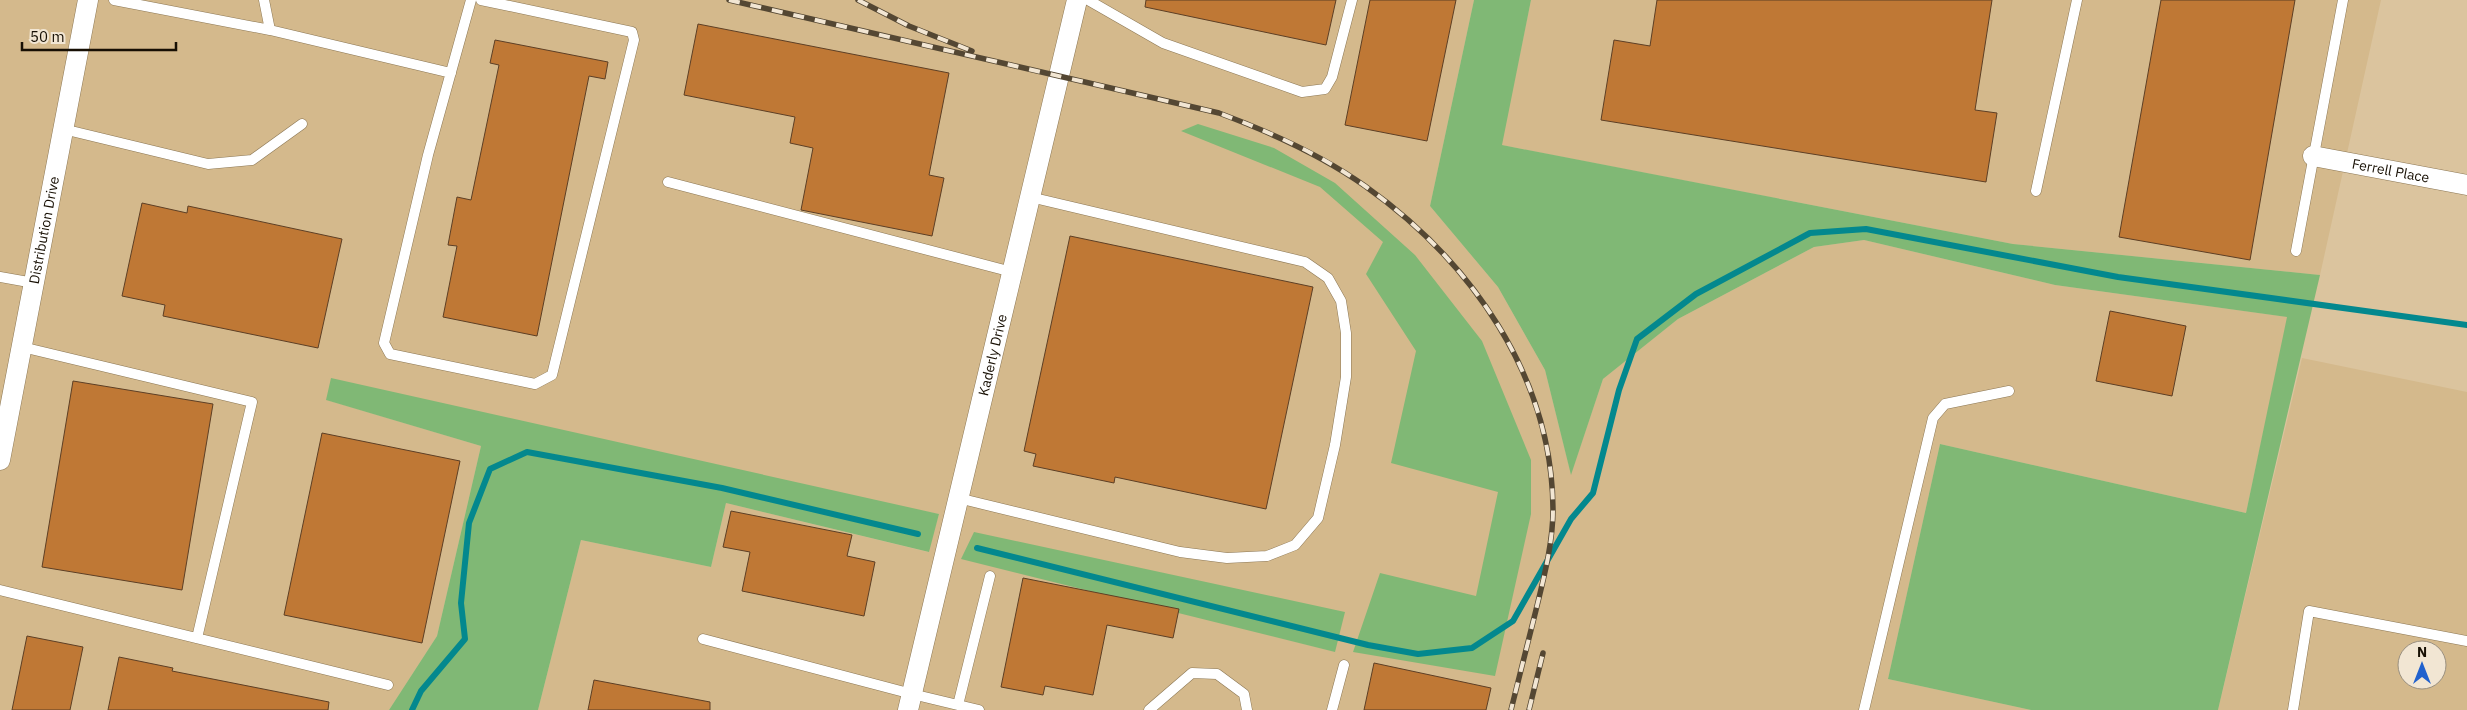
<svg xmlns="http://www.w3.org/2000/svg" width="2467" height="710" font-family="'IBM Plex Sans',sans-serif">
  <style>
    .built { fill: #d4b98c; fill-rule: evenodd }
    .green { fill: #80b875 }
    .lines { fill: none; stroke-linecap: round; stroke-linejoin: round }
    .stream { stroke: #03888e; stroke-width: 6 }
    .building { fill: #bf7835; stroke: #5d3f25 }
    .service-casing { stroke: #8c7754; stroke-width: 11 }
    .minor-casing { stroke: #8c7754; stroke-width: 21 }
    .service { stroke: #fff; stroke-width: 10 }
    .minor { stroke: #fff; stroke-width: 20 }
    .rail-casing { stroke: #544733; stroke-width: 5.5 }
    .rail { stroke: #f2e6d3; stroke-width: 4; stroke-dasharray: 11; stroke-linecap: butt }
    .labels { text-anchor: middle; stroke-width: 5; stroke-linejoin: round; paint-order: stroke }
    .street-label { font-size: 14px; fill: #170f03; stroke: #f2e6d3 }
  </style>
  <rect width="100%" height="100%" fill="#dbc49e"/>
  <path class="built" d="M0 0H1474L1430 206 1498 287 1545 370 1571 474 1603 379 1678 319 1814 247 1864 240 2055 285 2288 317 2246 513 1940 444 1888 679 2031 710H538L581 540 711 567 726 503 928 552 939 514 327 400 481 446 437 636 389 710H0Z
    M1531 0H2381L2320 275 2013 244 1501 145Z
    M2302 358 2467 392V710H2218ZM2407 650H2437V680H2407Z"/>
  <path class="green" d="M1474 0H1531L1502 145 2013 244 2320 275 2218 710H2031L1888 679 1940 444 2246 513 2287 317 2055 285 1864 240 1814 247 1678 319 1603 379 1571 475 1545 370 1498 287 1430 206Z
    M1198 124 1274 148 1335 183 1415 255 1482 341 1531 460V514L1495 676 1353 652 1380 573 1476 596 1498 492 1391 463 1416 351 1366 274 1383 242 1320 187 1181 131Z
    M331 378 939 514 929 552 726 503 711 567 581 540 538 710H389L437 636 481 446 326 400Z
    M974 532 1345 612 1335 652 961 559Z"/>
  <g class="lines">
    <path class="stream" d="M977 548 1368 645 1418 654 1472 648 1513 621 1571 519 1593 493 1619 390 1637 339 1696 294 1810 233 1866 229 2118 277 2467 325
      M412 710 421 691 465 639 461 603 469 523 490 469 527 452 722 488 918 534"/>
  </g>
  <path class="building" d="M1146 0H1336L1326 45 1145 7Z
    M1370 0H1456L1427 141 1345 125Z
    M1657 0H1992L1975 110 1997 113 1986 182 1601 120 1614 40 1650 46Z
    M2161 0H2295L2250 260 2119 237Z
    M698 24 949 73 929 175 944 178 932 236 801 210 813 148 790 143 795 117 684 95Z
    M495 40 608 62 605 79 589 76 537 336 443 317 457 246 448 245 457 197 471 200 499 65 490 63Z
    M142 203 187 213 188 206 342 239 318 348 163 316 165 305 122 296Z
    M1070 236 1313 287 1266 509 1115 477 1114 483 1033 466 1036 454 1024 451Z
    M2110 311 2186 326 2172 396 2096 381Z
    M73 381 213 404 182 590 42 567Z
    M322 433 460 461 422 643 284 615Z
    M731 511 852 535 847 556 875 562 864 616 742 591 750 552 723 547Z
    M1023 578 1179 609 1173 638 1107 625 1093 695 1045 686 1043 695 1001 687Z
    M27 636 83 647 70 710H12Z
    M119 657 173 668 172 671 329 702 328 710H108Z
    M1374 663 1491 688 1486 710H1364Z
    M594 680 710 702V710H588Z"/>
  <g class="lines">
    <defs>
      <path id="service" d="M114 0 270 30 451 73
        M264 0 270 30
        M471 0 428 155 384 343 390 354 535 384 552 375 634 40 632 32 481 0
        M1088 0 1163 43 1302 92 1325 89 1332 77 1352 0
        M63 129 208 164 252 160 302 124
        M668 182 1012 272
        M2036 191 2077 0
        M2296 251 2343 0
        M0 277 34 283
        M22 347 252 402 197 638
        M958 498 1180 552 1227 558 1267 556 1295 545 1318 518 1335 445 1346 377V333L1341 301 1328 278 1305 262 1030 197
        M0 590 388 685
        M703 639 912 694 979 710
        M958 705 990 576
        M1149 710 1192 673 1217 674 1244 694 1247 710
        M1332 710 1344 665
        M1864 710 1933 418 1945 404 2009 391
        M2293 710 2309 611 2467 641"/>
      <g id="minor">
        <path id="s1" d="M2313 156 2467 185"/>
        <path id="s2" d="M0 460 88 0"/>
        <path id="s3" d="M908 710 1077 0"/>
      </g>
    </defs>
    <use href="#service" class="service-casing"/>
    <use href="#minor" class="minor-casing"/>
    <use href="#service" class="service"/>
    <use href="#minor" class="minor"/>
    <defs>
      <path id="rail" d="M729 0 1219 113C1270 132 1320 154 1365 186 1471 261 1552 376 1553 509 1553 543 1544 577 1536 610 1528 643 1519 677 1511 710
        M858 0 909 26 972 51
        M1529 710 1543 653"/>
    </defs>
    <use href="#rail" class="rail-casing"/>
    <use href="#rail" class="rail"/>
  </g>
  <g class="labels">
    <g class="street-label">
      <text dy="5" stroke="none"><textPath href="#s1" startOffset="79">Ferrell Place</textPath></text>
      <text dy="5" stroke="none"><textPath href="#s2" startOffset="234">Distribution Drive</textPath></text>
      <text dy="5" stroke="none"><textPath href="#s3" startOffset="365">Kaderly Drive</textPath></text>
    </g>
  </g>
  <g transform="translate(2422 665)"><circle r="24" fill="#f2e6d3" stroke="#9a9080"/>
  <path d="M0-4L9 19L0 12L-9 19Z" fill="#2161cd"/>
  <text y="-8" font-size="14" font-weight="bold" text-anchor="middle" fill="#170f03">N</text>
  </g>
  <path d="M22 42v8h154v-8" fill="none" stroke="#170f03" stroke-width="2.5"/>
  <text x="30" y="42" font-size="15" fill="#170f03" stroke="#f2e6d3" stroke-width="4" paint-order="stroke">50 m</text>
</svg>
